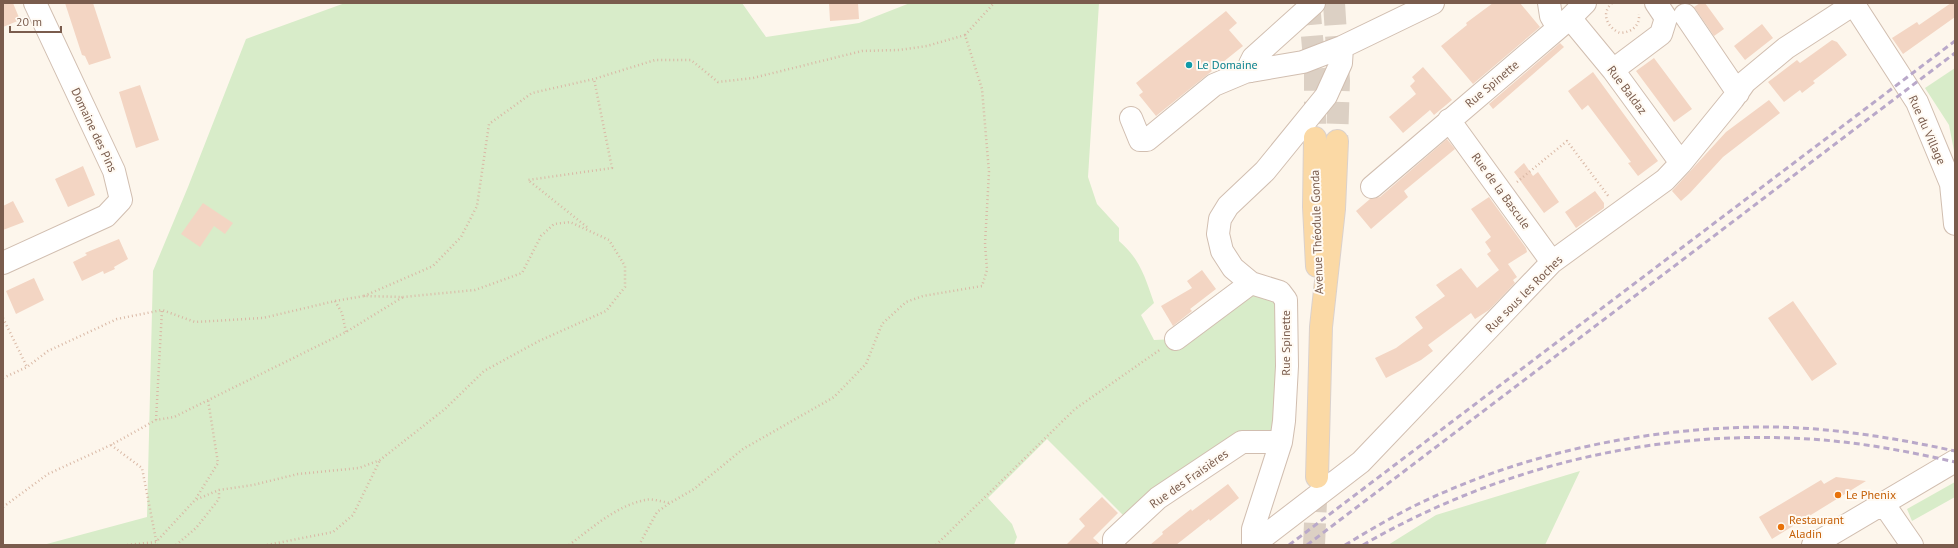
<svg xmlns="http://www.w3.org/2000/svg" width="1958" height="548" font-family="'PT Sans',sans-serif">
  <style>
    .green { fill: #d8ecc9 }
    .building { fill: #f3d5c3 }
    .lines { fill: none; stroke-linecap: round; stroke-linejoin: round }
    .major-tunnel { stroke: #dcd0c4; stroke-width: 22; stroke-dasharray: 22 11; stroke-linecap: butt }
    .minor-casing { stroke: #d1beb0; stroke-width: 24 }
    .major-casing { stroke: #dad1cd; stroke-width: 24 }
    .path { stroke: #d9b8a5; stroke-width: 2.5; stroke-dasharray: 1 3; stroke-linecap: butt }
    .minor { stroke: #fff; stroke-width: 22 }
    .major { stroke: #fbd9a5; stroke-width: 22 }
    .rail { stroke: #b9a8c9; stroke-width: 3; stroke-dasharray: 6 4; stroke-linecap: butt }
    .culture-dot { fill: #0f9aa8; stroke: #fffaf3; stroke-width: 1.5 }
    .food-dot { fill: #e8710a; stroke: #fffaf3; stroke-width: 1.5 }
    .labels { text-anchor: middle; stroke-width: 4; stroke-linejoin: round; paint-order: stroke }
    .culture-label { font-size: 12px; fill: #0d838f; stroke: #fffaf3; text-anchor: start }
    .street-label { font-size: 12px; fill: #7a5c4d; stroke: #fffaf3 }
    .food-label { font-size: 12px; fill: #c56008; stroke: #fffaf3; text-anchor: start }
  </style>
  <rect width="100%" height="100%" fill="#fdf6ec"/>
  <path class="green" d="M345 3H742L766 37 859 23 910 3H1099L1088 177 1097 204 1119 228V241C1140 259 1145 277 1154 303L1141 315 1154 340 1176 339 1251 283 1280 292 1281 442H1242L1131 523 1047 439 988 498 1012 524 1017 537 1014 545H43L147 517 153 271 188 187 246 39Z
    M1955 68V156L1949 125 1925 88Z
    M1580 471 1545 545H1388L1436 515Z
    M1955 482V497L1912 521 1907 509Z"/>
  <path class="building" d="M3 3H13L20 20 3 27Z
    M65 3H93L111 58 89 65 85 56 82 55Z
    M829 3H858L859 19 830 21Z
    M1493 3H1520L1540 27 1473 84 1441 46 1467 25 1466 23Z
    M1700 3H1705L1724 29 1714 36 1694 7Z
    M1951 3H1955V17L1903 54 1892 38 1917 22 1919 25Z
    M1226 11 1237 23 1229 30 1243 46 1156 116 1139 95 1143 92 1136 83Z
    M1762 24 1773 38 1745 60 1734 46Z
    M1832 40 1837 42 1847 55 1813 81 1815 83 1802 93 1800 90 1784 102 1768 82 1797 60 1800 63Z
    M1560 43 1564 47 1493 109 1489 104Z
    M1654 58 1692 109 1674 122 1636 71Z
    M1423 67 1452 100 1434 115 1430 110 1403 133 1389 117 1416 94 1410 86 1415 81 1412 77Z
    M1593 72 1658 161 1638 176 1628 163 1631 162 1588 105 1582 110 1568 91Z
    M140 85 159 140 136 148 119 92Z
    M1769 100 1780 113 1723 157 1690 193 1681 201 1672 191 1726 132Z
    M1447 139 1455 149 1404 191 1408 197 1371 229 1356 211 1370 199 1380 197Z
    M1524 163 1533 176 1538 172 1559 202 1544 213 1514 172Z
    M83 166 95 195 68 207 55 179Z
    M1595 191 1604 203V208L1576 228 1565 212Z
    M1489 197 1526 248 1527 252 1508 264 1517 277 1513 280 1515 283 1489 310 1475 319 1471 313 1428 345 1433 351 1421 360 1386 378 1375 358 1396 348 1423 328 1415 317 1445 296 1436 285 1461 268 1477 288 1499 270 1487 254 1491 251 1485 242 1491 237 1471 209Z
    M13 201 24 222 3 230V206Z
    M203 203 233 223 225 234 214 226 200 247 181 234Z
    M119 239 128 259 114 267 115 269 104 274 103 271 82 281 73 262 87 255 85 253Z
    M1202 270 1216 289 1190 309 1192 311 1173 326 1161 306 1192 288 1187 281Z
    M34 278 44 300 16 314 6 291Z
    M1793 301 1837 364 1812 381 1768 318Z
    M1836 477 1866 481 1772 539 1759 517 1821 480 1824 484Z
    M1228 484 1239 498 1210 521 1209 519 1176 545H1150L1163 534 1162 532 1191 509 1192 511Z
    M1102 497 1118 513 1093 538 1101 545H1066L1085 526 1079 519Z"/>
  <g class="lines">
    <path class="major-tunnel" d="M1309 3 1315 70V138
      M1334 3 1339 81 1337 141
      M1314 545 1317 480"/>
    <defs>
      <path id="minor" d="M1549 3 1551 16 1558 28
        M1853 3 1917 102 1951 184 1955 224
        M1685 15 1738 93
        M1570 18 1613 70 1681 163
        M1613 70 1661 34 1666 18 1656 3
        M1251 71 1250 64 1253 58 1314 3
        M1131 118 1140 140H1147L1214 85 1245 72 1303 62 1342 47 1433 3
        M1449 120 1552 262
        M1372 187 1570 18 1585 3
        M3 263 106 216 121 200 114 171 35 3
        M1176 339 1251 283
        M1883 503 1912 545
        M1114 545V539L1158 498 1242 442H1281
        M1253 545 1361 462 1552 262 1665 180 1681 163 1733 99 1745 82 1786 48 1854 4
        M1253 545V529L1281 442 1284 421 1287 366 1286 300 1280 292 1251 283 1233 268 1222 251 1218 234 1220 219 1228 206 1265 171 1326 96 1341 63 1342 47
        M1813 545 1955 461"/>
      <path id="major" d="M1315 138 1314 207 1317 266
        M1317 477 1321 327 1334 209 1337 141"/>
    </defs>
    <use href="#minor" class="minor-casing"/>
    <use href="#major" class="major-casing"/>
    <path class="path" d="M1612 3C1600 14 1608 28 1620 33 1632 32 1640 26 1639 14
      M965 35 994 3
      M1517 182 1567 141 1609 197
      M587 227 528 180 612 168 594 79
      M364 296 433 266 461 237 477 206 489 124 532 93 594 79 655 60H691L718 82 753 78 862 51 899 50 927 46 965 35 982 89 989 172 985 244 987 270 982 286 923 296 906 302 882 324 866 364 834 397 743 449 694 489 670 503 657 512 639 545
      M335 301 342 313 346 332
      M3 318 27 367
      M3 378 27 367 48 351 117 319 162 310 195 322 263 318 335 301 364 296 403 297 475 290 522 273 541 236 554 224 570 222 609 240 625 266V287L606 311 539 341 484 371 445 409 380 460 359 468 298 474 253 485 219 490 195 500
      M156 420 162 310
      M111 445 142 468 157 545
      M3 507 48 474 111 445 156 420 174 417 346 332 403 297
      M127 545 156 542 195 500 218 463 208 400
      M176 545 196 528 219 499V490
      M267 545 333 532 353 515 380 460
      M569 545C592 528 616 506 645 500 652 498 662 502 670 503
      M936 545 1075 409 1161 349"/>
    <use href="#minor" class="minor"/>
    <use href="#major" class="major"/>
    <path class="rail" d="M1289 545 1955 41
      M1307 545 1955 53
      M1345 545C1375 527 1407 508 1440 494 1539 450 1648 429 1756 427 1823 426 1890 437 1955 451
      M1363 545C1497 467 1655 429 1809 439 1858 442 1907 451 1955 462"/>
  </g>
  <circle class="culture-dot" cx="1189" cy="65" r="4"/>
  <g class="food-dot">
    <circle cx="1838" cy="495" r="4"/>
    <circle cx="1781" cy="527" r="4"/>
  </g>
  <g class="labels">
    <g class="culture-label">
      <text x="1197" y="69">Le Domaine</text>
    </g>
    <g class="street-label">
      <text transform="translate(1492 84) rotate(-40)" y="4">Rue Spinette</text>
      <text transform="translate(1627 90) rotate(53)" y="4">Rue Baldaz</text>
      <text transform="translate(94 130) rotate(65)" y="4">Domaine des Pins</text>
      <text transform="translate(1927 130) rotate(66)" y="4">Rue du Village</text>
      <text transform="translate(1501 191) rotate(54)" y="4">Rue de la Bascule</text>
      <text transform="translate(1317 232) rotate(-92)" y="4">Avenue Théodule Gonda</text>
      <text transform="translate(1524 294) rotate(-45)" y="4">Rue sous les Roches</text>
      <text transform="translate(1286 343) rotate(-90)" y="4">Rue Spinette</text>
      <text transform="translate(1189 479) rotate(-35)" y="4">Rue des Fraisières</text>
    </g>
    <g class="food-label">
      <text x="1846" y="499">Le Phenix</text>
      <text x="1789" y="524">Restaurant<tspan x="1789" dy="14">Aladin</tspan></text>
    </g>
  </g>
  <rect width="1958" height="548" fill="none" stroke="#7a5c4d" stroke-width="8"/>
  <path d="M10 26v6h51v-6" fill="none" stroke="#7a5c4d" stroke-width="2"/>
  <text x="16" y="26" font-size="12" fill="#7a5c4d" stroke="#fffaf3" stroke-width="3" paint-order="stroke">20 m</text>
</svg>
